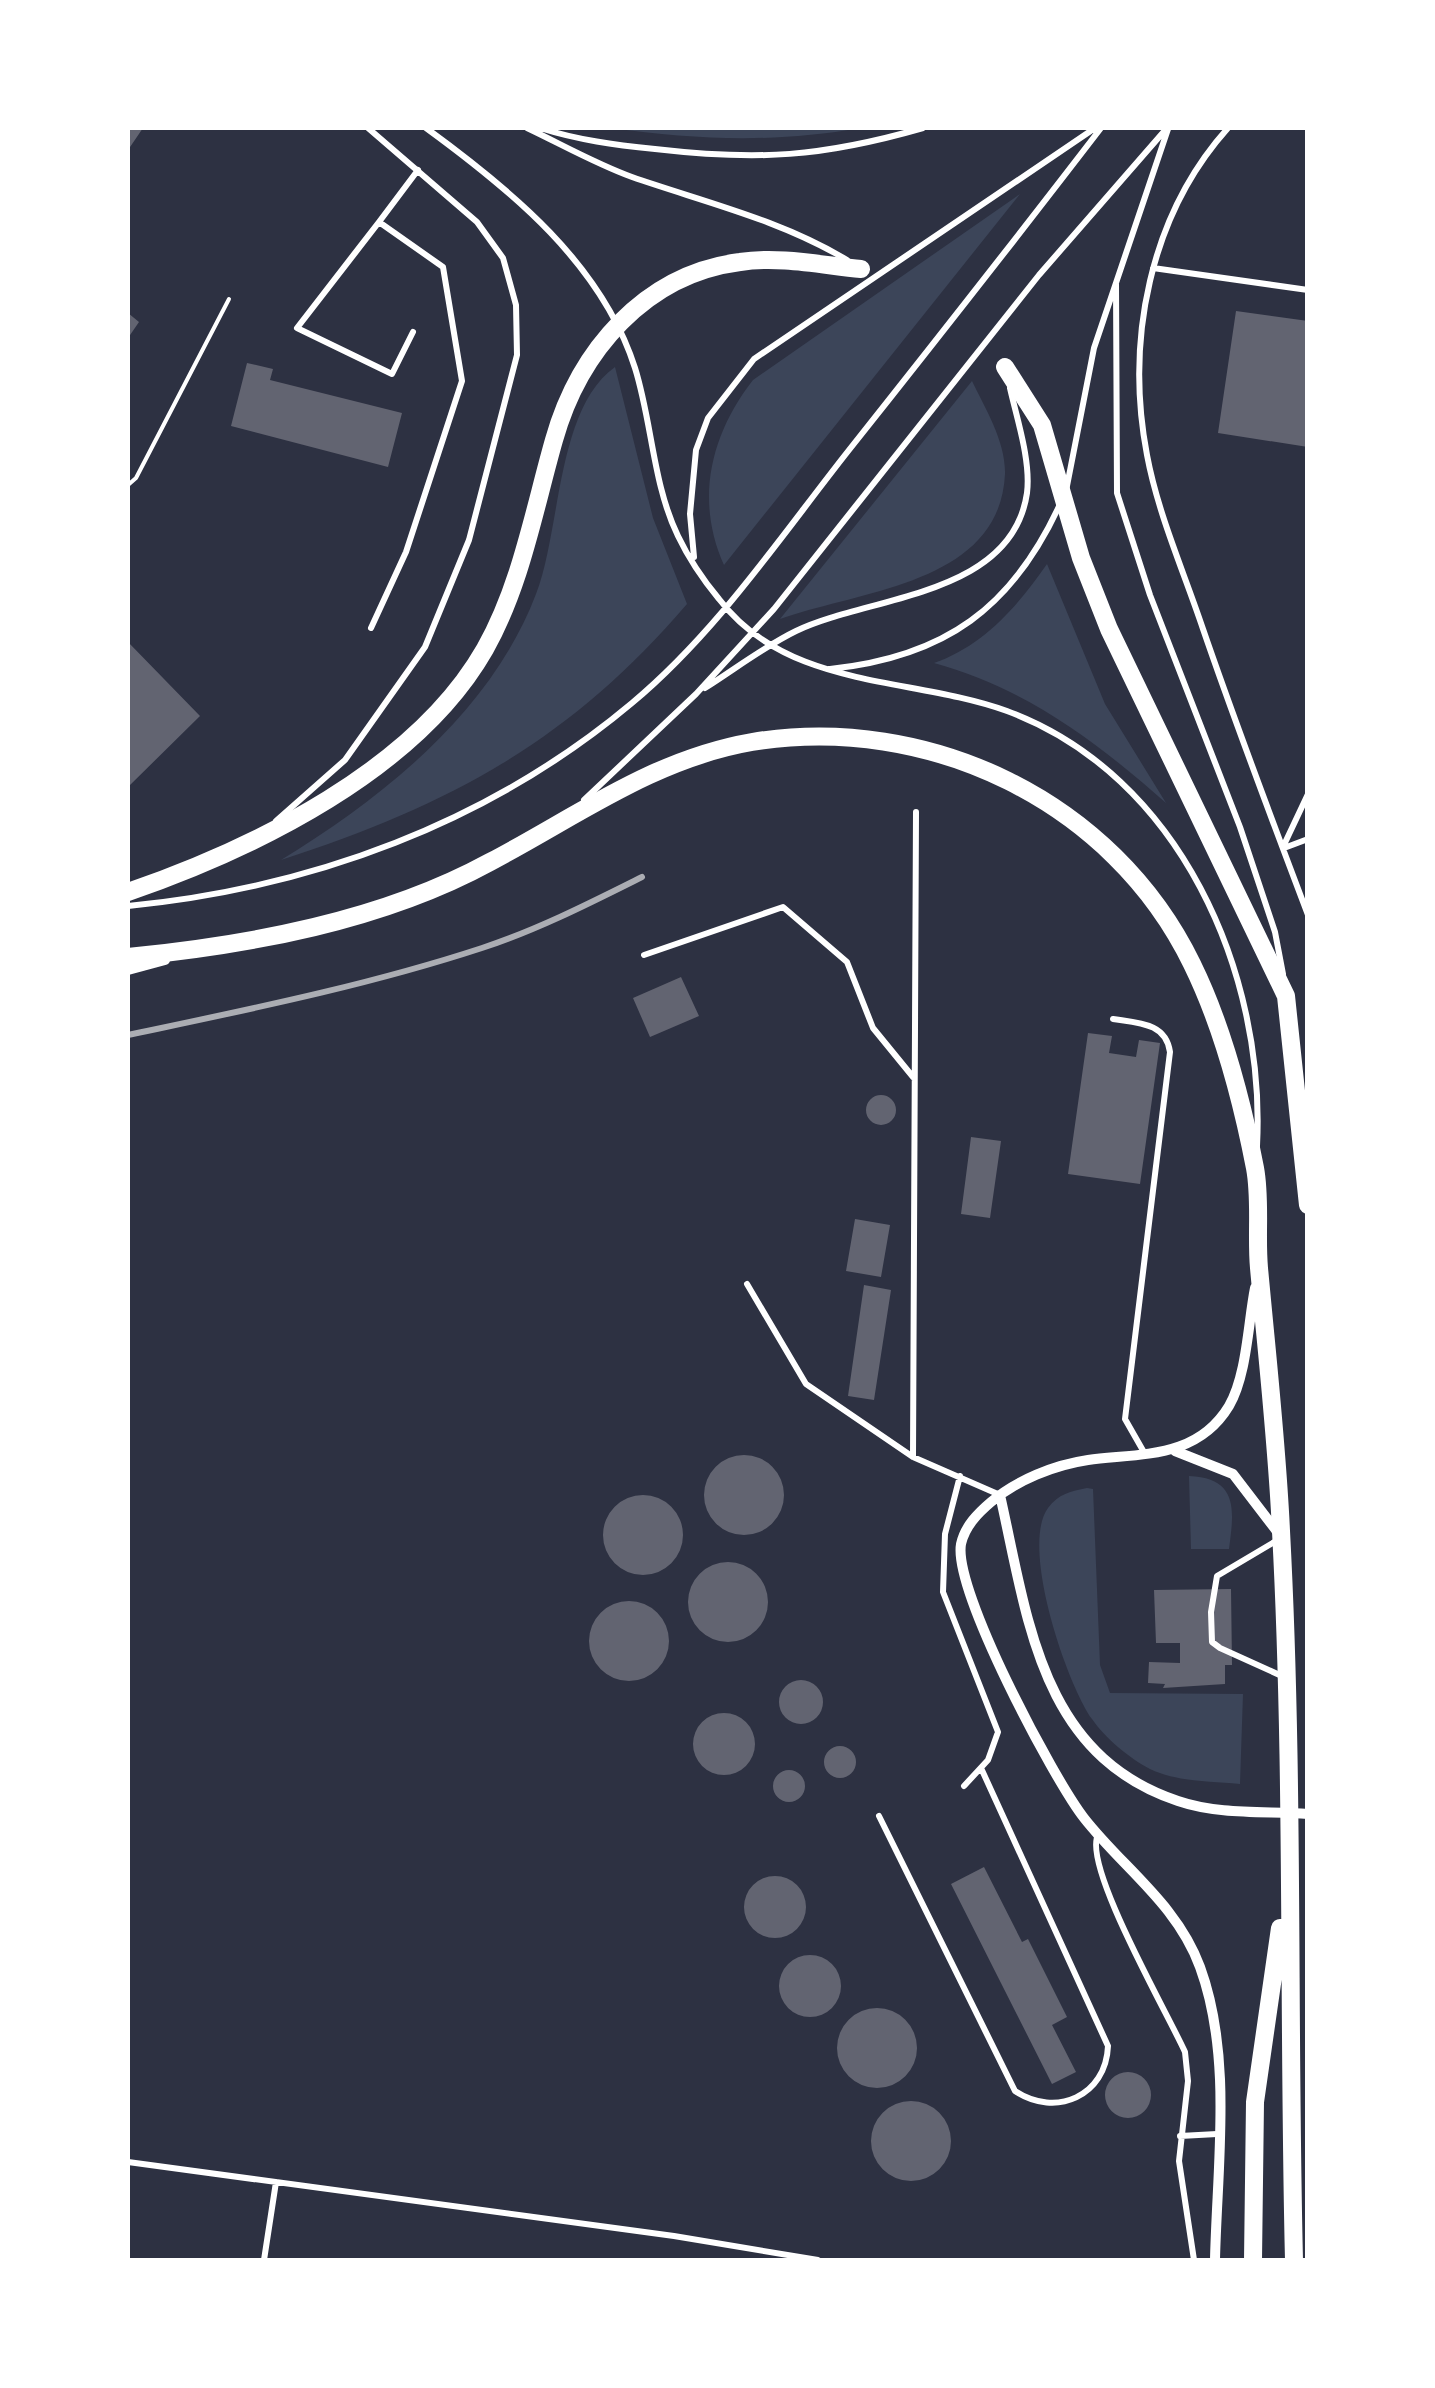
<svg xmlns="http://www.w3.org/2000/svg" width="1435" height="2388" font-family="Karla,sans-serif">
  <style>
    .green { fill: #3c4559 }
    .building { fill: #626471 }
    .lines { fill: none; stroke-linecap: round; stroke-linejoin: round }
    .path { stroke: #fff; stroke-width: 4 }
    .service { stroke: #fff; stroke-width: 6 }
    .minor { stroke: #fff; stroke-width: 10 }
    .primary { stroke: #fff; stroke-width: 18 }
    .rail { stroke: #abadb3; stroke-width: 6 }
  </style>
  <rect width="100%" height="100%" fill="#2d3142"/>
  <path class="green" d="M611 128H861C773 143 699 140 611 128Z
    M1020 194 724 565C695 501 710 435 753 380Z
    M615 367 653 518 687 604C570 741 450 805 281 860 385 796 491 712 536 594 561 530 556 409 615 367Z
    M972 381C985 408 1006 442 1005 474 1000 584 861 590 780 619Z
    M1047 564 1105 704 1166 803C1096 741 1025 688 934 663 983 646 1018 606 1047 564Z
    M1189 1476C1239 1478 1234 1511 1229 1549H1191Z
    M1087 1488 1093 1489 1100 1665 1110 1693 1243 1694 1240 1784C1210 1781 1177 1782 1150 1769 1129 1758 1105 1738 1092 1719 1066 1682 1020 1546 1048 1508 1058 1494 1071 1491 1087 1488Z"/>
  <path class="building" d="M128 128H143L128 150Z
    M1236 311 1308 321V447L1218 433Z
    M128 313 139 322 128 338Z
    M247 363 273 369 270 380 402 413 388 467 231 426Z
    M128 642 200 716 128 787Z
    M681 977 699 1016 650 1037 633 998Z
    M1088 1033 1112 1036 1109 1053 1136 1057 1139 1040 1160 1043 1140 1184 1068 1174Z
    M866 1110a15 15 0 1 1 30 0a15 15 0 1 1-30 0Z
    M971 1137 1001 1141 990 1218 961 1214Z
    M855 1219 890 1225 881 1277 846 1271Z
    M864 1285 891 1290 874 1400 848 1396Z
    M704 1495a40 40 0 1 1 80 0a40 40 0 1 1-80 0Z
    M603 1535a40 40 0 1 1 80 0a40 40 0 1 1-80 0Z
    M688 1602a40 40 0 1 1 80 0a40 40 0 1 1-80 0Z
    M1231 1589 1232 1665H1225V1684L1163 1688 1165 1684 1148 1683 1149 1662 1180 1663V1643H1156L1154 1590Z
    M589 1641a40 40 0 1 1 80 0a40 40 0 1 1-80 0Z
    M779 1702a22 22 0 1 1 44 0a22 22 0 1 1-44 0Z
    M693 1744a31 31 0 1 1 62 0a31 31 0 1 1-62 0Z
    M824 1762a16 16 0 1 1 32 0a16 16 0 1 1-32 0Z
    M773 1786a16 16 0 1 1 32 0a16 16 0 1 1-32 0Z
    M984 1867 1022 1942 1028 1939 1067 2017 1052 2025 1076 2072 1052 2084 951 1884Z
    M744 1907a31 31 0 1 1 62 0a31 31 0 1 1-62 0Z
    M779 1986a31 31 0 1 1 62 0a31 31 0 1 1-62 0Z
    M837 2048a40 40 0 1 1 80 0a40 40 0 1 1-80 0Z
    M1105 2095a23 23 0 1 1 46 0a23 23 0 1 1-46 0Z
    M871 2141a40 40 0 1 1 80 0a40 40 0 1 1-80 0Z"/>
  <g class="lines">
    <path class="path" d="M128 485 136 478 229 299"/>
    <path class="service" d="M426 128C511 190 602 264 635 368 652 422 653 485 678 536 688 557 704 581 719 599 788 690 910 676 1007 711 1180 775 1266 973 1257 1146
      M527 128C561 144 596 164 632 177 704 202 781 220 847 260
      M540 128C578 140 615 145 655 149 758 161 822 157 923 128
      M1228 128C1150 215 1125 340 1147 455 1158 514 1184 572 1203 629 1236 725 1272 820 1308 915
      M379 222 297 328 392 374 413 332
      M1153 268 1308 290
      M1116 284 1117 493 1150 595 1240 827 1275 932 1283 974
      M1066 491 1094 348 1168 129
      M694 557 690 514 696 450 708 418 754 359 1095 128
      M371 628 406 552 462 381 443 267 379 222 418 170
      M830 669C945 657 1013 608 1061 502
      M705 688C735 669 765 646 796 631 868 596 1012 597 1027 493 1031 461 1017 419 1010 388
      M584 800 696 694 774 609 1039 275 1167 128
      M276 821 345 760 425 647 469 540 517 355 516 305 503 258 477 222 368 128
      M1283 847 1308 794
      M1284 848 1308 839
      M128 906C312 888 489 823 632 703 717 632 781 536 849 450 934 343 1018 236 1101 128
      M644 955 783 907 847 962 873 1028 913 1077
      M1113 1019C1139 1023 1166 1023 1170 1052L1125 1419 1145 1454
      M747 1284 806 1384 913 1457 1000 1495
      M913 1457 916 812
      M960 1476 945 1534 943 1592 998 1732 988 1760 964 1786
      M1276 1541 1217 1576 1211 1612 1212 1642 1220 1648 1284 1677
      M879 1816 1015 2091C1056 2118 1106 2096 1108 2046L981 1768
      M1098 1835C1082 1865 1168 2014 1185 2052L1188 2081 1179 2161 1194 2260
      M1180 2136 1217 2134
      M128 2162 674 2236 818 2260
      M264 2260 276 2182"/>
    <path class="minor" d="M128 970 165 960
      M1175 1451 1233 1474 1279 1534
      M1000 1495C1028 1619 1040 1755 1178 1801 1219 1815 1265 1811 1308 1814
      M1215 2260C1217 2166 1233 2057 1200 1967 1177 1904 1123 1868 1084 1818 1053 1778 953 1590 961 1544 965 1526 978 1513 991 1502 1017 1480 1054 1465 1088 1460 1141 1453 1197 1459 1229 1406 1247 1375 1248 1323 1255 1288"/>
    <path class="primary" d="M1005 367 1042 425 1081 558 1109 629 1286 996 1308 1205
      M128 892C255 848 416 770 485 649 521 585 534 510 554 440 579 351 645 274 740 262 779 256 821 265 861 269
      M128 957C249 945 382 921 490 862 576 817 653 759 752 742 928 713 1113 801 1192 964 1222 1025 1242 1101 1255 1168 1261 1200 1256 1235 1259 1268 1267 1356 1277 1443 1281 1531 1294 1774 1288 2018 1294 2260
      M1253 2260 1255 2102 1280 1928"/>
    <path class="rail" d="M128 1035C246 1010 366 986 482 948 537 930 590 903 642 877"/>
  </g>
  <rect width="1435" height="2388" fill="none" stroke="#ffffff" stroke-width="260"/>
</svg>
